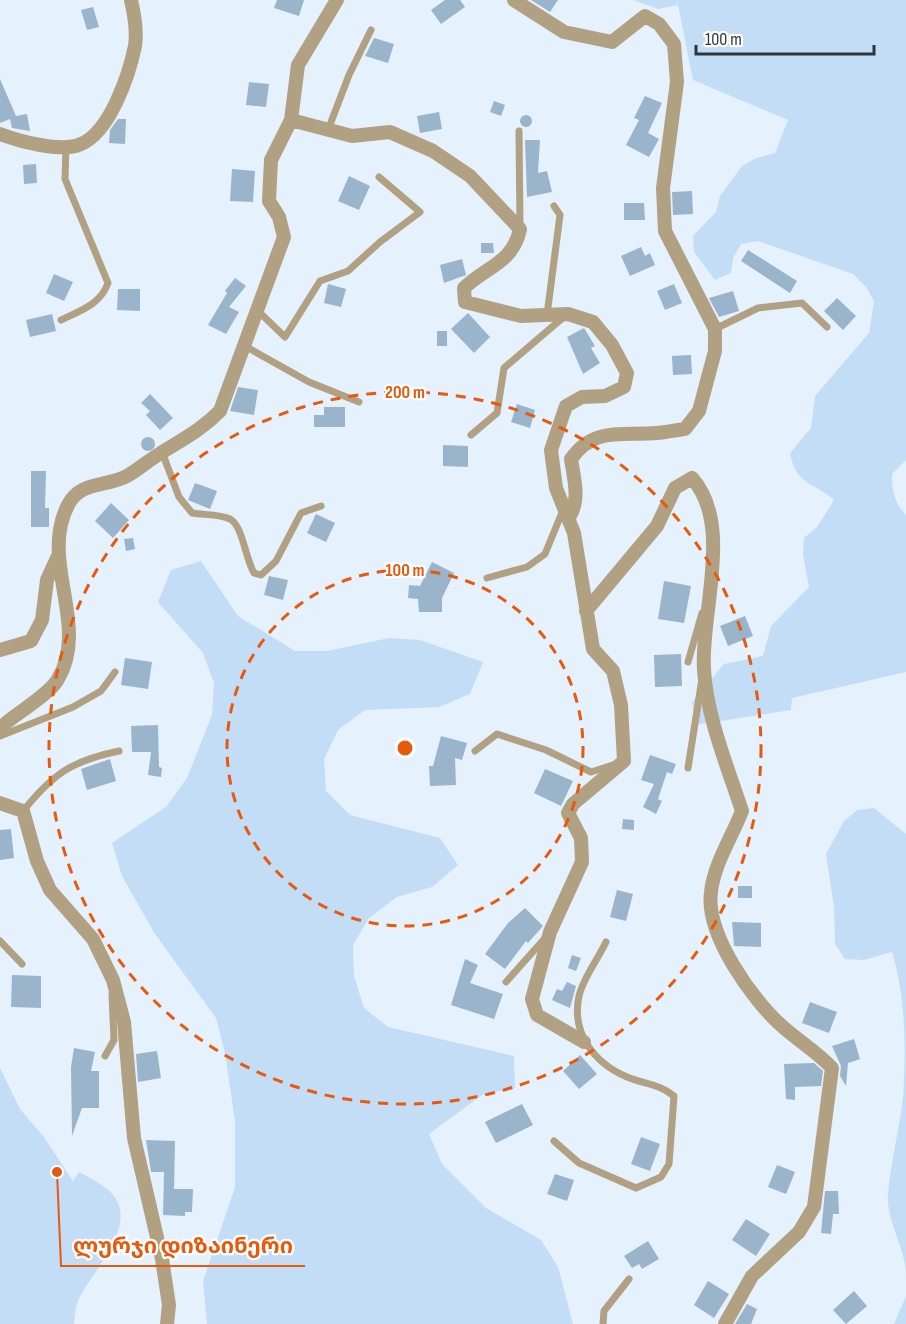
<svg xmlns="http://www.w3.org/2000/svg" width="906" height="1324" font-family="'Sofia Sans Condensed','Noto Sans Georgian',sans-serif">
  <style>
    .green { fill: #c4ddf6 }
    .building { fill: #9ab4cc }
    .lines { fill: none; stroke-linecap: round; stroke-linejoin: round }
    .lane { stroke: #b1a081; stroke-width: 7 }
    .street { stroke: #b1a081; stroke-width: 14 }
    .ring { fill: none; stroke: #e8590c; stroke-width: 3; stroke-dasharray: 10 8 }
    .centre { fill: #e8590c; stroke: #fff; stroke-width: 3 }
    .ring-label { font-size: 18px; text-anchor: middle; font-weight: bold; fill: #e8590c; stroke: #fff; stroke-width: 4.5; stroke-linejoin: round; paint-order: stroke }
    .leader { fill: none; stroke: #e8590c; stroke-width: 2 }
    .callout-dot { fill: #e8590c; stroke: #fff; stroke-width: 2 }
    .callout-label { font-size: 22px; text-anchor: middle; font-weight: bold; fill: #e8590c; stroke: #fff; stroke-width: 4.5; stroke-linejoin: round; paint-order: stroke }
  </style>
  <rect width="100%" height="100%" fill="#e5f1fd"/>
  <path class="green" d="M634 0H906V460L892 474C892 491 894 502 906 515V672L792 698 791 710 695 725 692 702 724 664 763 656 771 626 809 587 803 555 804 538 817 527 834 500C813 482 796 485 790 453L811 428 815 396 869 333 874 301 866 287 853 274 758 241 741 244 733 258 731 273 715 280 694 252 693 236 716 212 720 196 742 166 756 158 775 153 788 120 693 80 678 5 658 9Z
    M201 561 238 616 295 651H327L389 638 420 640 483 662 470 694 439 707 365 710 338 730 324 759 326 791 350 815 440 838 458 865 432 887 397 897 369 918 353 945 354 976 364 1008 388 1027 514 1056 515 1088 482 1095 429 1134 442 1164 486 1208 541 1240 558 1267 573 1324H207L203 1281 235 1187V1121L225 1053 216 1018 155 934 122 876 112 843 166 807 187 778 212 715 214 683 203 653 158 602 171 570Z
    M874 808 906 834V1274C905 1246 886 1222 888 1193 891 1161 899 1130 903 1098 906 1050 906 997 892 952L864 960 845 959 835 944 834 907 826 854 844 821 857 810Z
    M0 1068 20 1109 44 1137 73 1181 79 1172C88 1177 99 1182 107 1189 146 1221 90 1272 78 1301 75 1307 75 1317 74 1324H0Z
    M906 1296V1324H894Z"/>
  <path class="building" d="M277 0H304L299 16 274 8Z
    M445 0H460L465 7 441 24 431 10Z
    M531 0H558L550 12Z
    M93 7 99 27 87 30 81 10Z
    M374 38 394 44 388 63 365 56Z
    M0 79 16 116 27 114 30 131 12 128 10 119 0 123Z
    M249 82 269 84 266 107 246 105Z
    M645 96 662 103 648 133 659 139 649 157 626 145 639 120 634 118Z
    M494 101 505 105 501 116 490 112Z
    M439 112 442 129 420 133 417 116Z
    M520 121a6 6 0 1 1 12 0a6 6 0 1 1-12 0Z
    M118 119H126L125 144 109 143 110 130Z
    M525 140H540L538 173 547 171 552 192 527 197Z
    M36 164 37 183 24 184 23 165Z
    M232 169 255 171 253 202 230 201Z
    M349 176 370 186 359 210 338 201Z
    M692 191 693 214 673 215 672 192Z
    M624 203H644L645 220H624Z
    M481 243H493L494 253H481Z
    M641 247 645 256 650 253 655 265 630 276 621 256Z
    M748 250 797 281 790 293 741 261Z
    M462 259 466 275 444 283 440 265Z
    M54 274 73 282 64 301 46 293Z
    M235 278 246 286 229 307 239 312 226 334 208 325 227 293 225 291Z
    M328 284 346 289 341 307 324 303Z
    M674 284 682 303 665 310 657 291Z
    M118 289H140V311L117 310Z
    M733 291 739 311 719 317 709 298Z
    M837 298 856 316 843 330 824 311Z
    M468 313 490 337 474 353 451 329Z
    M52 314 56 331 30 337 26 320Z
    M584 328 595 346 591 348 600 363 583 374 567 337Z
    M437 331H447V346H437Z
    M691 355 692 374 673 375 672 356Z
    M238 387 258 390 254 415 230 411Z
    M150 394 173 418 160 430 146 415 150 411 141 403Z
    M517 404 535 410 530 428 511 422Z
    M324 407H345V427H314V415H324Z
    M141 444a7 7 0 1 1 14 0a7 7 0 1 1-14 0Z
    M443 445 468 446V467L443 466Z
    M31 471H46L45 508H49V527H31Z
    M195 483 217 491 210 509 188 500Z
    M111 503 129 520 113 538 95 521Z
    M316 514 335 523 326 542 307 533Z
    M133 538 135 549 126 551 124 539Z
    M432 562 454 573 442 598V612H419L418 599 408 598 409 585 420 586Z
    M269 576 288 580 283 600 264 595Z
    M664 581 691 586 684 623 658 619Z
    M745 616 753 636 728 646 720 626Z
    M681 654 682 686 655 687 654 655Z
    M125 658 152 662 148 689 121 685Z
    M158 725 159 767 162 768 161 777 148 775 151 752H132L131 726Z
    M441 736 467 743 462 760 455 758 456 785 430 786 429 766H433Z
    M650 755 676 764 672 774 667 772 658 799 662 801 656 814 643 807 654 784 641 780Z
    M110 759 116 781 87 790 81 769Z
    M545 769 573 781 561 806 534 793Z
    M623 819 634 820V830L622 829Z
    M11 829 14 858 0 860V830Z
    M738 886H752V898H738Z
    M617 890 633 894 626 921 610 917Z
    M525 908 543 926 528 943 526 941 505 969 485 954 508 923Z
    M732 922 761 923V947L734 946Z
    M572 955 581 958 576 971 568 968Z
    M465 959 478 965 470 983 503 994 494 1019 451 1005Z
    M12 975 41 976V1008L11 1007Z
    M567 982 576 986 570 1008 552 1000 557 989 562 991Z
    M810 1002 837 1012 829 1033 802 1023Z
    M854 1039 860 1059 848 1063 846 1086 840 1076 841 1066 832 1046Z
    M74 1048 95 1052 91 1071H99V1108H82L72 1136 71 1067Z
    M157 1051 161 1078 138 1082 136 1054Z
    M580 1055 597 1074 579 1089 563 1071Z
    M814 1063 823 1071 821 1086 795 1087V1100L786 1099 784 1064Z
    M522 1104 533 1125 496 1143 485 1122Z
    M641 1137 660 1144 650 1171 631 1164Z
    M146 1140 175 1141 174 1189H193L192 1212H185V1216L163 1215 164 1172H151Z
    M777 1165 795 1172 786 1194 768 1187Z
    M555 1174 574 1180 567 1201 547 1194Z
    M825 1191H838L839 1214H833L831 1234 821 1233Z
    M746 1219 770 1234 756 1256 732 1240Z
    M648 1241 659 1259 642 1269 639 1264 632 1268 624 1256Z
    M708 1281 729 1294 714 1318 694 1305Z
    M854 1291 867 1306 846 1324 833 1310Z
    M747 1304 757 1309 751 1324H735Z"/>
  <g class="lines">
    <path class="lane" d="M328 130 349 75 371 30
      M519 131 520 227
      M256 309 285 337 320 281 348 271 380 242 420 212 379 177
      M547 315 560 215 554 206
      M61 320C80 311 101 304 108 283L65 179 66 146
      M715 329 758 308 802 303 827 327
      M243 345 309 382 359 402
      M471 435 497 413 504 368 566 315
      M162 452 179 497 192 513C203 515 220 514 230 519 243 526 245 558 254 573L261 575 276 561 301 513 321 506
      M487 578 527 567 545 554 563 510
      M688 662 702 613
      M0 736 73 707 101 691 115 672
      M475 751 497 734 546 750 591 772 613 765
      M688 768 701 685
      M23 811C53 774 71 761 119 751
      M0 941 22 964
      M506 982 546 937
      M105 1056 114 1040 112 994
      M554 1141 579 1163 636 1188 661 1177 669 1164 674 1096C660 1084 644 1084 627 1077 594 1063 571 1033 579 996 583 978 598 959 606 942
      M603 1324 604 1311 629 1279"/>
    <path class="street" d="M514 0 564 32 612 42 645 16 659 24 674 44 677 82 663 188 665 231 715 329V351L699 411 685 429C676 430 667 432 657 433 623 436 594 426 571 459 574 479 581 501 568 519
      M291 120 352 136 390 132 433 151 470 176 520 229C513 263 487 266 464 288L465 302 521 316 568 314 593 322 612 345 627 373 624 387 605 396 582 397 566 406 551 450 556 488 574 533 593 649 613 671 621 705 624 761 573 804 568 813 581 838 582 862 550 932 532 999 537 1015 584 1042
      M0 134C19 141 61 153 81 144 110 132 129 75 135 46 137 33 134 13 131 0
      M586 611 657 526 675 488 692 478C734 525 700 614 704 670 707 718 727 765 742 811 732 837 714 864 711 892 705 934 753 1001 783 1027 800 1042 817 1052 832 1068L814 1207 799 1232 752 1276 725 1324
      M0 650 31 641 42 620 47 580 58 556
      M0 731 6 723C19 712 51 693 58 679 90 625 39 561 68 505 80 481 106 487 127 476 139 469 149 460 161 453 183 439 201 430 220 411L284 237 279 217 269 201 271 160 291 120 298 65 337 0
      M0 803 23 811 37 861 50 890 93 939 113 980 124 1022 134 1138 162 1259 169 1305 167 1324"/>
  </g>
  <g class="ring">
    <circle cx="405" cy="748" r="178"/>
    <circle cx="405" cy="748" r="356"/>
  </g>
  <circle cx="405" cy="748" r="9" class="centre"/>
  <g class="ring-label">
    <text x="405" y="398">200 m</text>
    <text x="405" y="576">100 m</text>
  </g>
  <path class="leader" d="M57 1172L61 1266H305"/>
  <circle class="callout-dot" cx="57" cy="1172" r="6"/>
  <g class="callout-label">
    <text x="183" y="1253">ლურჯი დიზაინერი</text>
  </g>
  <path d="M696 45v9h178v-9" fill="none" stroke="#2e3439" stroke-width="3"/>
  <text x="705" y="45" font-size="18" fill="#2e3439" stroke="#ffffff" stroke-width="4.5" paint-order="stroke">100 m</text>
</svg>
